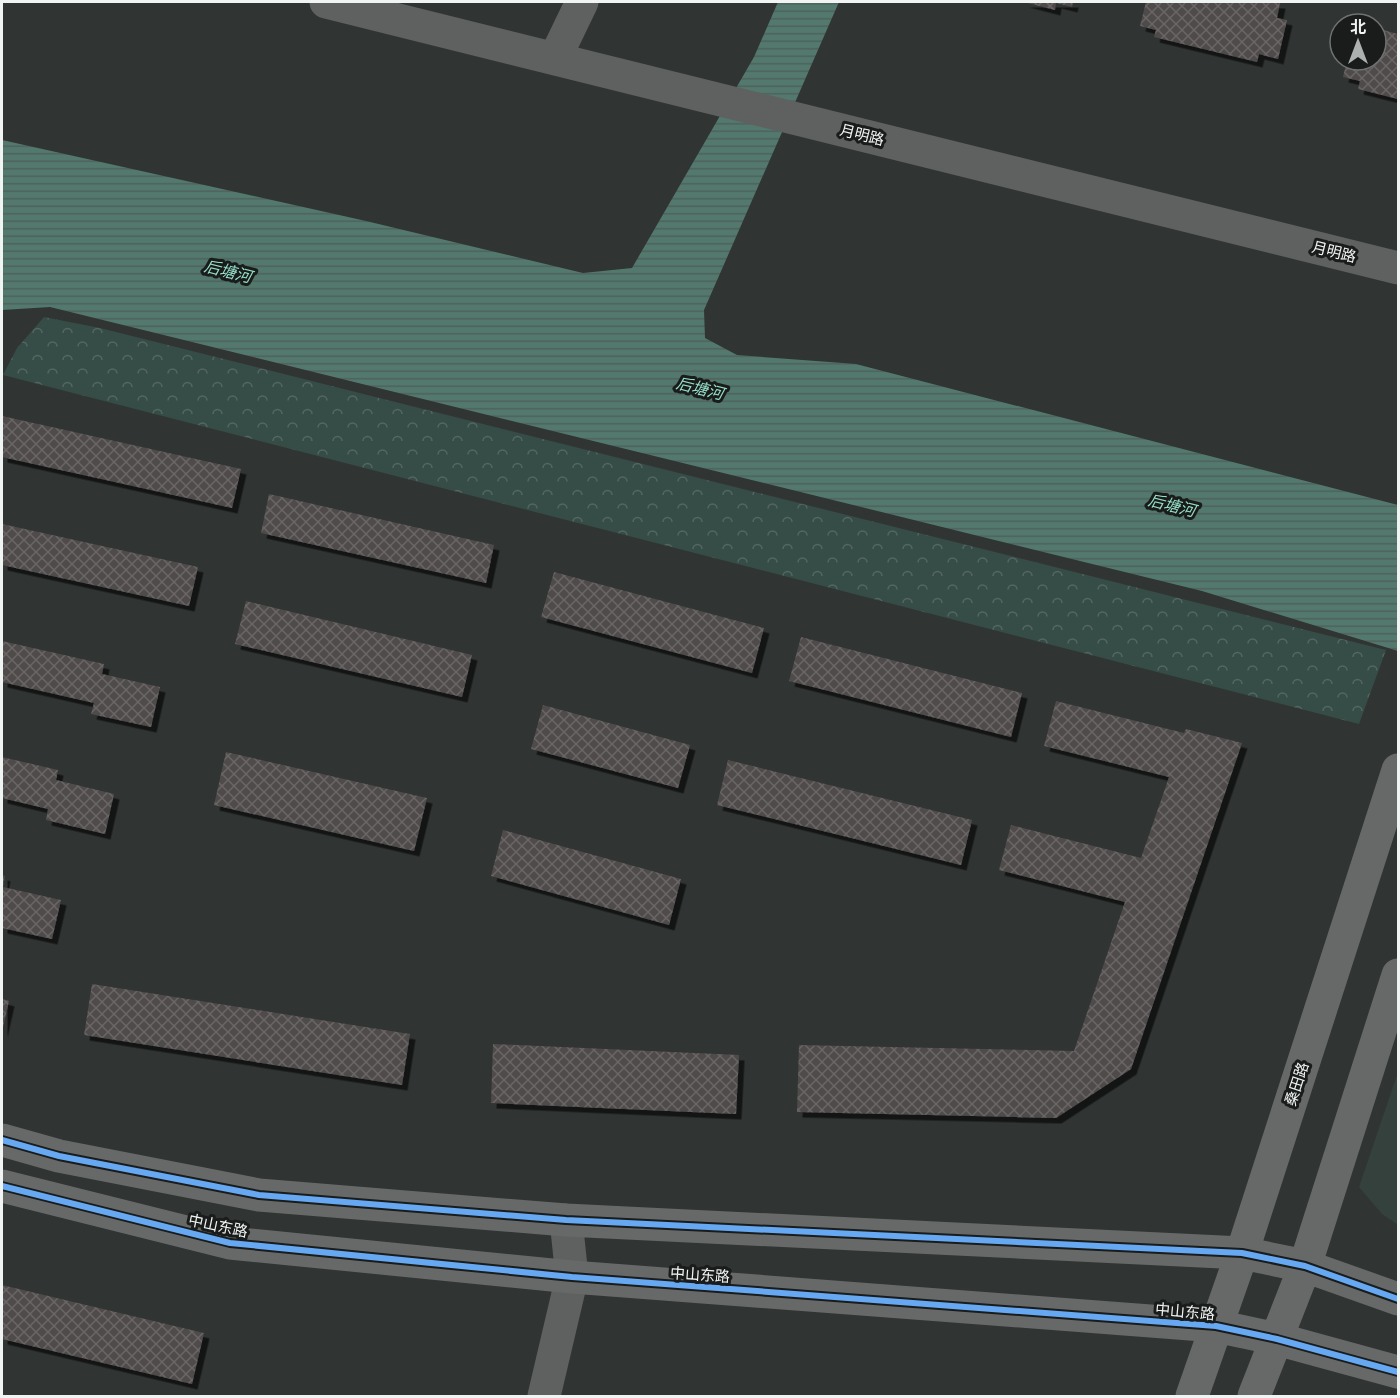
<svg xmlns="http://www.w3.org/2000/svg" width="1400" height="1398" font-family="'Open Sans','Noto Sans SC',sans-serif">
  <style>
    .built { fill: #35413d }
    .park { fill: url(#park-crowns) }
    .water { fill: url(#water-rules) }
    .building { fill: url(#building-cross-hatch); filter: url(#shadow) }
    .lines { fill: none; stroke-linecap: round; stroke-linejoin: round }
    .minor { stroke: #5f6160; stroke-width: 33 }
    .major { stroke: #676968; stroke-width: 33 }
    .cycleway-casing { stroke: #191c1b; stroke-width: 10 }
    .cycleway { stroke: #66a8f1; stroke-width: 6 }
    .labels { text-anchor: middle; stroke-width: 6; stroke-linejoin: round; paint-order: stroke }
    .street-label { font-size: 15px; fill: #f0f4f2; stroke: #191c1b }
    .water-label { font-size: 16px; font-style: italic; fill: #95dfc9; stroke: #191c1b }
  </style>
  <defs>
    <pattern id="park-crowns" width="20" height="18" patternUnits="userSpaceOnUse" patternTransform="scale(1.5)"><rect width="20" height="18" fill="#364c46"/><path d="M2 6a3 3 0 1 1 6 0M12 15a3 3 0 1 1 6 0" fill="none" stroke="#536661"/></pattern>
    <pattern id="water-rules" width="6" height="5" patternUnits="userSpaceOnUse" patternTransform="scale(1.5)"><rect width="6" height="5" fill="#53796e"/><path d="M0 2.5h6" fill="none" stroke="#4e615c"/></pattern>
    <pattern id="building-cross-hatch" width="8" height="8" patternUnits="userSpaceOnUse" patternTransform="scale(1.5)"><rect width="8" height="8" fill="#504b4b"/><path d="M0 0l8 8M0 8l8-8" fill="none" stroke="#6a6665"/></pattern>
    <filter id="shadow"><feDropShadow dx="5.5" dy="5.5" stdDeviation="0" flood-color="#0009"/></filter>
  </defs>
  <rect width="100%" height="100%" fill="#303432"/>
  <path class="built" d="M1398 1072V1225L1382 1214 1359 1187Z"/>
  <path class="park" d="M44 317 100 328 1386 650 1359 724 3 375 17 348Z"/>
  <path class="water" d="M778 2H839L704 310 705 338 737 355 856 364 1398 505V651L1202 591 50 307 2 310V140L366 221 583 273 632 268 754 57Z"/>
  <path class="building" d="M1024 2H1073L1072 7 1056 3 1055 10Z
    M1146 2 1280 3 1277 18 1287 20 1278 59 1259 54 1257 62 1154 37 1156 30 1140 26Z
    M1376 28 1398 34V99L1358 89 1360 81 1343 77 1347 60H1376Z
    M2 416 241 469 232 508 2 457Z
    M269 494 494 545 486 583 261 533Z
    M2 524 198 567 189 606 2 565Z
    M554 572 764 628 752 673 541 617Z
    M246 601 472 655 462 697 235 644Z
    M801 637 1022 693 1011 737 789 681Z
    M2 641 104 664 102 674 160 687 151 727 91 714 94 703 2 682Z
    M1056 701 1184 733 1186 729 1242 743 1131 1069 1056 1118 797 1112 799 1045 1074 1051 1125 902 999 870 1011 825 1141 858 1169 777 1044 746Z
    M543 705 690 745 678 788 531 749Z
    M226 752 427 798 414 851 214 805Z
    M2 757 58 770 56 780 114 794 105 834 46 820 48 809 2 798Z
    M728 760 972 820 961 865 717 805Z
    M503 830 681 879 669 925 491 876Z
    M2 875 5 876 3 887 61 900 52 939 2 928Z
    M92 984 410 1034 402 1085 84 1035Z
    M2 999 9 1001 2 1032Z
    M493 1044 739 1055 736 1114 491 1103Z
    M2 1285 204 1333 192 1384 2 1339Z"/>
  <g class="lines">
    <path class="minor" d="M326 2 1398 268
      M555 58 582 2
      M544 1396 572 1277 566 1220"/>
    <path class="major" d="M2 1140 59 1156 259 1195 566 1220 1242 1253 1305 1266 1398 1299
      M2 1186 230 1243 572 1277 1216 1326 1277 1339 1398 1372
      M1192 1396 1242 1253 1398 770
      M1254 1396 1305 1266 1398 975"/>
    <defs>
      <path id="cycleway" d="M2 1140 59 1156 259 1195 566 1220 1242 1253 1305 1266 1398 1299
        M2 1186 230 1243 572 1277 1216 1326 1277 1339 1398 1372"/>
    </defs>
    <use href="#cycleway" class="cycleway-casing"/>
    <use href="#cycleway" class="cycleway"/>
  </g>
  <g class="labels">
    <g class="street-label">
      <text transform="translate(862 135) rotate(14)" y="5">月明路</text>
      <text transform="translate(1334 252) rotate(14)" y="5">月明路</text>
      <text transform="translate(1297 1084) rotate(-72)" y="5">桑田路</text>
      <text transform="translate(218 1226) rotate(12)" y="5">中山东路</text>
      <text transform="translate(700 1275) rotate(4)" y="5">中山东路</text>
      <text transform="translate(1185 1312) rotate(5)" y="5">中山东路</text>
    </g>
    <g class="water-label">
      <text transform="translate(228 271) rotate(14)" y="6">后塘河</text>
      <text transform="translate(700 388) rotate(14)" y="6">后塘河</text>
      <text transform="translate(1172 505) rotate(14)" y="6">后塘河</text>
    </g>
  </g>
  <rect width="1400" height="1398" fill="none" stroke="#f0f4f2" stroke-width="6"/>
  <g transform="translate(1358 42)"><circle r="28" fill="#191c1b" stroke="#6f7271" stroke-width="1.5"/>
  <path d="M0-4.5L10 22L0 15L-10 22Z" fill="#adb1af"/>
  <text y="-9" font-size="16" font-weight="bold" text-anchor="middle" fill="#f0f4f2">北</text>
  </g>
</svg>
